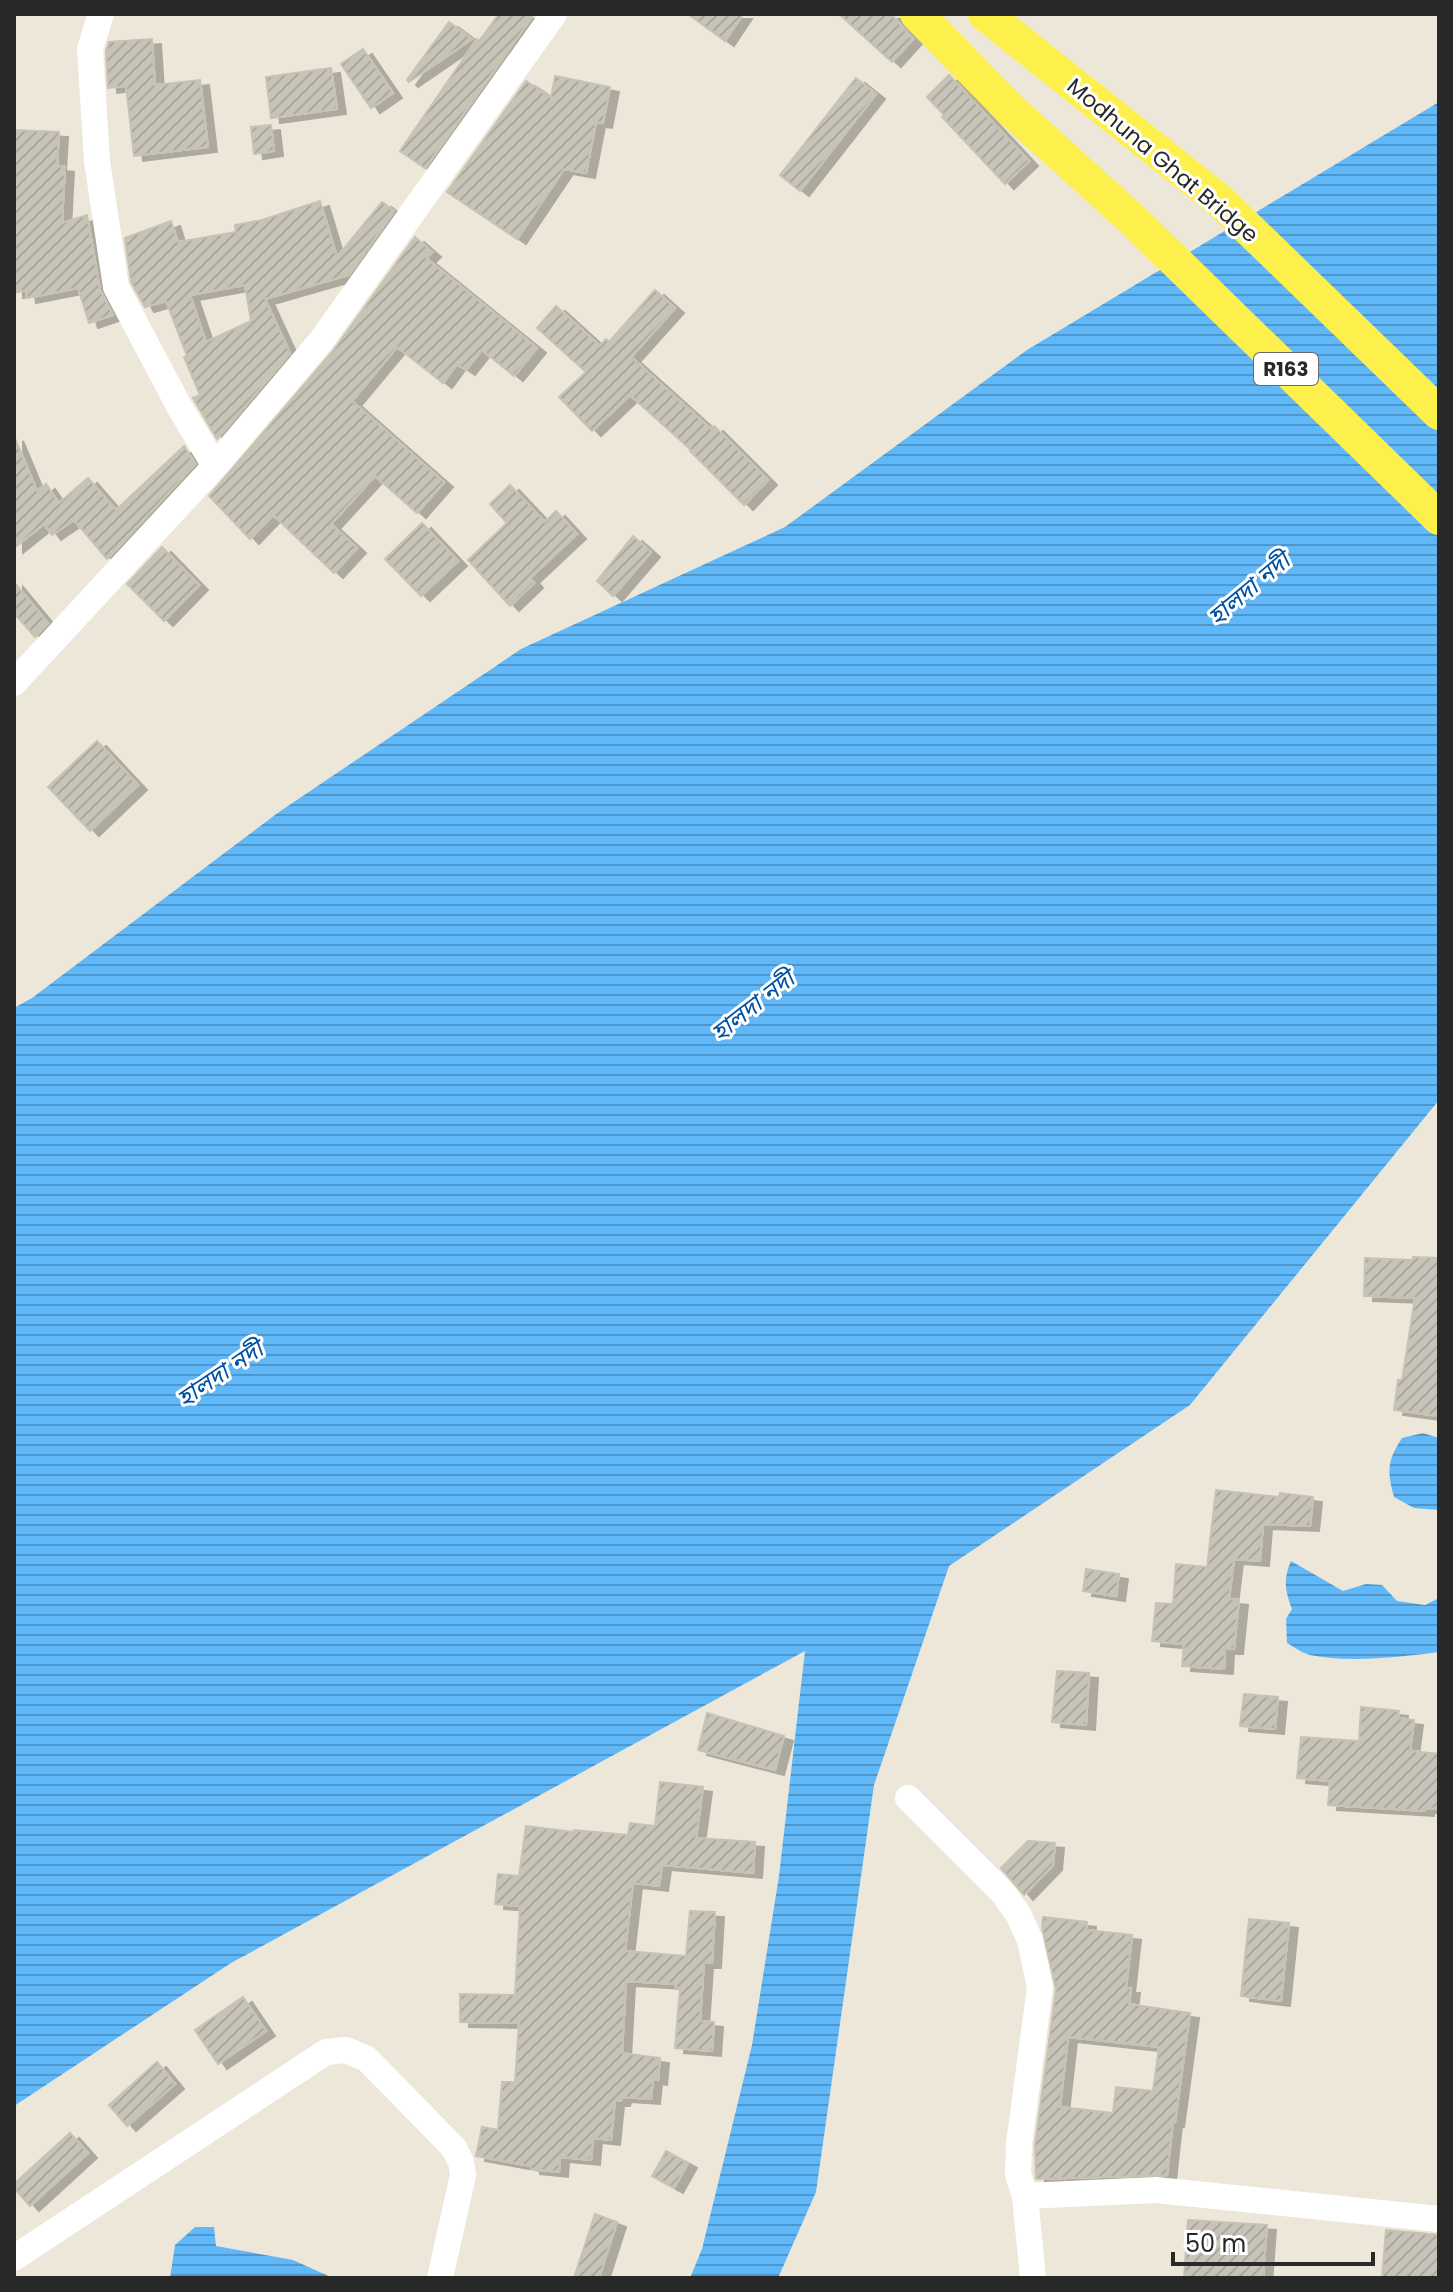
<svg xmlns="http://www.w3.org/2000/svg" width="1453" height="2292" font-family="Poppins,'Noto Sans Bengali',sans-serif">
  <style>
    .water { fill: url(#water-rules) }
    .building { fill: url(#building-hatch); stroke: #c7c3b2; stroke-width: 2; fill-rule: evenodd; filter: url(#shadow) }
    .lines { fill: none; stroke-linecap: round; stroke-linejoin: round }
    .minor { stroke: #fff; stroke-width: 26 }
    .major { stroke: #fdf04c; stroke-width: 34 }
    .labels { text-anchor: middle; stroke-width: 6; stroke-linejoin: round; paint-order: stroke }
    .shield { fill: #fff; stroke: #686868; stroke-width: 2 }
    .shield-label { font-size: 20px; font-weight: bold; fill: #282828 }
    .street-label { font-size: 22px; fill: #282828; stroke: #fff }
    .water-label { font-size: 24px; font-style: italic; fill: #0151a3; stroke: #fff }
  </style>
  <defs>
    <pattern id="water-rules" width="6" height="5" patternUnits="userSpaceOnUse" patternTransform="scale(2)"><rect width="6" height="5" fill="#60b8f9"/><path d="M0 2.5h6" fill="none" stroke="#4f96ca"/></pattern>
    <pattern id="building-hatch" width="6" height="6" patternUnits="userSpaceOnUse" patternTransform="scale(2)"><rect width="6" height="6" fill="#c7c3b8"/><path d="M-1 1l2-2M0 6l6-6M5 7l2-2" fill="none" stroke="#aba89e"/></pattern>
    <filter id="shadow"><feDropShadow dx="9" dy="5" stdDeviation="0" flood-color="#0004"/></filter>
  </defs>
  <rect width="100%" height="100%" fill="#ece7d8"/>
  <path class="water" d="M1439 102V1100L1190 1405 949 1566 874 1785 816 2192 778 2278H690L702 2249 752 2045 779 1876 805 1651 231 1963 14 2106V1008L32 998 279 812 521 649 785 527 1027 350Z
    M1423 1433 1439 1438V1510L1414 1508 1394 1497C1387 1471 1387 1461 1402 1438Z
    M1291 1561 1343 1591 1366 1584 1382 1585 1397 1601 1425 1605 1439 1598V1652C1401 1657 1348 1663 1310 1655 1302 1653 1294 1647 1287 1643L1286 1619 1292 1609C1285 1591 1283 1579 1291 1561Z
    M195 2227H214L216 2246 293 2260 333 2278H170L175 2245Z"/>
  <path class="building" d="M499 14H534L425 168 400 151 477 39 479 41Z
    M688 14H743L725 41Z
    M839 14H891L913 39 892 62Z
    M449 22 472 39 409 82 407 80Z
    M152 39 155 85 200 80 208 147 134 156 126 86 108 88 106 51 109 42Z
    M363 49 393 93 371 108 341 64Z
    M331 68 337 109 271 118 266 77Z
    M949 75 1029 161 1005 184 942 117 944 115 927 97Z
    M555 76 610 87 603 123 596 122 586 173 564 169 517 239 447 192 526 81 551 98Z
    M856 78 876 94 800 191 780 175Z
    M271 125 274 151 254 154 251 127Z
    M14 130 59 132 57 166 65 167 62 223 87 215 100 290 113 315 89 323 78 288 27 298 26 290 14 293Z
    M320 201 337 257 382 202 394 211 349 275 265 299 290 353 217 439 193 398 200 395 184 357 187 356 166 301 145 307 131 282 125 238 171 221 178 242 236 232 235 225 262 220ZM245 285 251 321 206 342 190 295Z
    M415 237 432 252 426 258 537 348 514 376 482 350 466 370 457 364 443 383 397 347 352 401 444 482 417 513 375 476 331 524 357 548 334 573 273 515 250 539 209 496 333 351Z
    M655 290 675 308 631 357 711 429 714 426 768 480 744 505 690 451 691 450 630 395 592 431 559 397 586 372 537 328 556 306 600 346 606 339 609 342Z
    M14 436 37 491 46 484 59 503 88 478 116 510 184 446 195 464 107 559 74 520 52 535 44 524 14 548Z
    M510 485 545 522 556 511 577 534 530 578 534 583 510 606 468 560 507 523 490 504Z
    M422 523 458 561 421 596 385 559Z
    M633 536 651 552 613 596 597 581Z
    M162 547 199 585 164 621 127 584Z
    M14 582 48 623 35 637 14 613Z
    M97 741 138 785 90 831 48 787Z
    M1413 1257 1439 1258V1416L1394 1410 1398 1380H1402L1415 1298 1364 1296 1365 1258 1413 1260Z
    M1216 1490 1279 1497 1280 1493 1313 1497 1310 1526 1263 1524 1260 1561 1234 1559 1229 1599 1239 1600 1234 1649H1225L1224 1669 1182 1666 1184 1644 1152 1641 1156 1603 1173 1604 1176 1564 1207 1567Z
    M1086 1569 1119 1574 1116 1596 1083 1591Z
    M1057 1671 1089 1673 1086 1725 1052 1722Z
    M1244 1694 1278 1697 1275 1729 1240 1726Z
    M1361 1707 1399 1711 1398 1718 1414 1720 1410 1751 1439 1754V1809L1425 1808V1811L1328 1805 1330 1781 1297 1778 1301 1737 1359 1741Z
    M707 1713 784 1736 775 1770 698 1750Z
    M660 1782 703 1787 696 1838 755 1842 753 1873 662 1865 659 1886 633 1883 625 1951 686 1956 690 1911 715 1912 712 1963H704L700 2021 714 2022 712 2051 675 2048 680 1988 675 1987V1984L626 1981 622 2053 660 2058 658 2080 653 2079 651 2099 622 2097 621 2101H615L611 2140 593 2138 591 2160 560 2157 559 2172 531 2169V2166L476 2156 482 2127 498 2130 502 2082H515L519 2023 460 2022V1994L515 1995 520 1906 495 1904 498 1874 519 1876 526 1826 574 1832V1830L628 1835 630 1823 655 1826Z
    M1028 1841 1055 1843 1053 1865 1024 1895 1001 1868Z
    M1043 1917 1087 1922 1086 1930 1132 1935 1126 1988H1131L1129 2004 1190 2013 1175 2122 1173 2121 1167 2175 1036 2179 1035 2145 1056 1989 1042 1928ZM1068 2037 1159 2047 1153 2091 1116 2087 1113 2113 1060 2107Z
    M1249 1919 1289 1923 1281 2001 1241 1996Z
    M243 1997 266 2031 218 2064 195 2030Z
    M157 2062 175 2084 127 2126 109 2105Z
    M70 2133 88 2153 30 2206 14 2188V2184Z
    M666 2151 688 2163 674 2188 652 2176Z
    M595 2214 617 2222 599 2278H574Z
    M1188 2220 1267 2225 1263 2278H1184Z
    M1386 2230 1439 2235V2278H1382Z"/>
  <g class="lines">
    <path class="minor" d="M101 14 90 49 97 161 116 287 180 408 215 466
      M14 683 215 466 321 341 554 14
      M908 1798 1003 1893 1018 1914 1030 1940 1040 1987 1019 2144 1018 2174 1025 2196
      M14 2258 326 2052 346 2050 367 2059 454 2148 461 2162 463 2175 440 2278
      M1033 2278 1025 2196 1156 2190 1439 2219"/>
    <path class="major" d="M917 14 1009 108 1134 221 1439 518
      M985 14 1220 201 1439 413"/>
  </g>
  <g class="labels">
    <rect class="shield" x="1254" y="353" width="64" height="32" rx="6"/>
    <g class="shield-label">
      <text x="1286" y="376">R163</text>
    </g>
    <g class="street-label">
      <text transform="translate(1163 160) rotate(40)" y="8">Modhuna Ghat Bridge</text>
    </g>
    <g class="water-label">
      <text transform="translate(1249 589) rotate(-40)" y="8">হালদা নদী</text>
      <text transform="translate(753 1006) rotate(-38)" y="8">হালদা নদী</text>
      <text transform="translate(220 1374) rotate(-34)" y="8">হালদা নদী</text>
    </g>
  </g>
  <rect width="1453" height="2292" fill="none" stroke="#282828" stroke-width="32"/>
  <path d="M1173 2252v12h200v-12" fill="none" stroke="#282828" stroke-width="4"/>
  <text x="1185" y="2252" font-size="24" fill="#282828" stroke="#ffffff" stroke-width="6" paint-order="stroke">50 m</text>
</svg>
